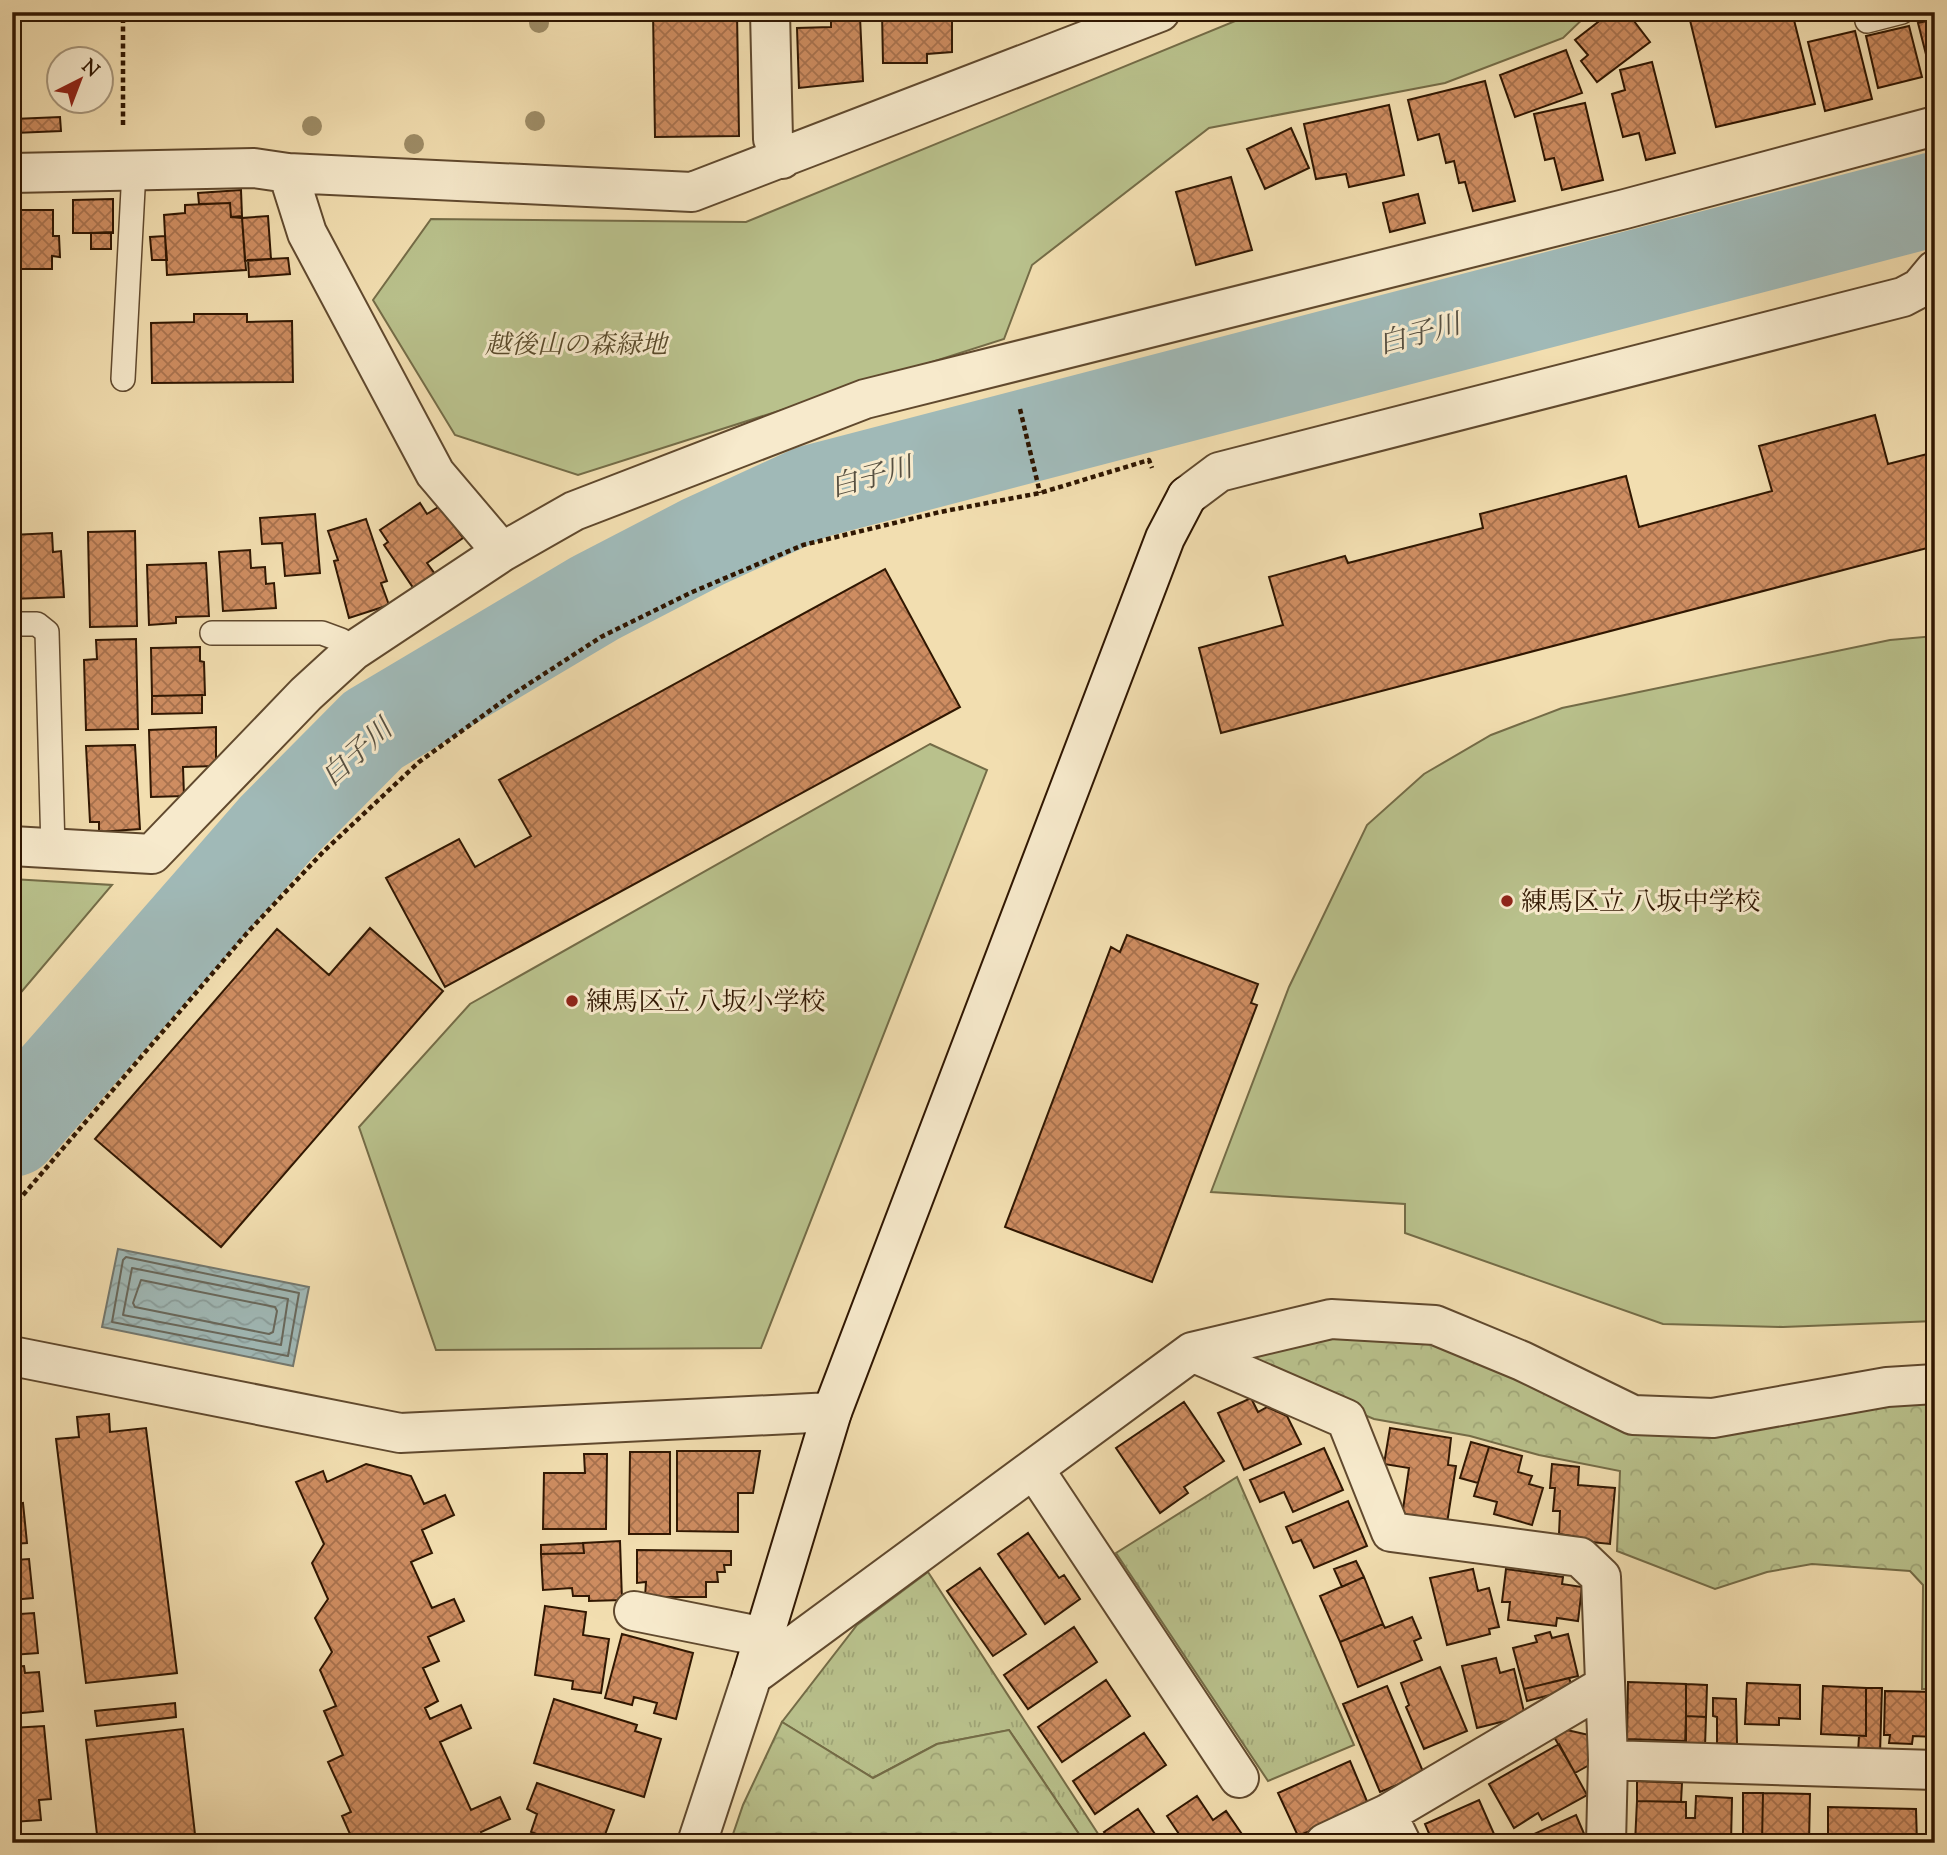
<svg xmlns="http://www.w3.org/2000/svg" width="1947" height="1855" font-family="'Sorts Mill Goudy','Noto Serif JP',serif">
  <style>
    .grass { fill: url(#grass-tufts); stroke: #746c47; stroke-width: 2 }
    .forest { fill: url(#forest-crowns); stroke: #746c47; stroke-width: 2 }
    .park { fill: #b9c18c; stroke: #746c47; stroke-width: 2 }
    .water { fill: url(#water-waves); stroke: #73786f; stroke-width: 2 }
    .lines { fill: none; stroke-linecap: round; stroke-linejoin: round }
    .shore { stroke: #68685c; stroke-width: 2 }
    .river { stroke: #a0b9b7; stroke-width: 94 }
    .building { fill: url(#building-cross-hatch); stroke: #301702; stroke-width: 2 }
    .lane-casing { stroke: #60492e; stroke-width: 26 }
    .street-casing { stroke: #60492e; stroke-width: 42 }
    .secondary-casing { stroke: #301702; stroke-width: 42 }
    .path { stroke: #301702; stroke-width: 4.5; stroke-dasharray: 5 3.5; stroke-linecap: butt }
    .lane { stroke: #f7eacc; stroke-width: 23 }
    .street { stroke: #f7eacc; stroke-width: 38 }
    .secondary { stroke: #f7eacc; stroke-width: 38 }
    .tree { fill: #9e8d67 }
    .poi-dot { fill: #8f2418; stroke: #f7eacc; stroke-width: 2.5 }
    .labels { text-anchor: middle; stroke-width: 6; stroke-linejoin: round; paint-order: stroke }
    .park-label { font-size: 26px; font-style: italic; fill: #594a2b; stroke: #f7eacc }
    .poi-label { font-size: 26px; fill: #301702; stroke: #f7eacc; text-anchor: start }
    .water-label { font-size: 28px; font-style: italic; fill: #575041; stroke: #f7eacc }
  </style>
  <defs>
    <pattern id="grass-tufts" width="24" height="20" patternUnits="userSpaceOnUse" patternTransform="scale(1.75)"><rect width="24" height="20" fill="#b9c18c"/><path d="M3 7l-1-3M5 7V3M7 7l1-3M15 17l-1-3M17 17v-4M19 17l1-3" fill="none" stroke="#9fa577"/></pattern>
    <pattern id="forest-crowns" width="20" height="18" patternUnits="userSpaceOnUse" patternTransform="scale(1.75)"><rect width="20" height="18" fill="#b9c18c"/><path d="M2 6a3 3 0 1 1 6 0M12 15a3 3 0 1 1 6 0" fill="none" stroke="#9fa577"/></pattern>
    <pattern id="water-waves" width="16" height="10" patternUnits="userSpaceOnUse" patternTransform="scale(1.75)"><rect width="16" height="10" fill="#a0b9b7"/><path d="M0 5q4-4 8 0t8 0" fill="none" stroke="#8a9e9c"/></pattern>
    <pattern id="building-cross-hatch" width="8" height="8" patternUnits="userSpaceOnUse" patternTransform="scale(1.75)"><rect width="8" height="8" fill="#ce8d61"/><path d="M0 0l8 8M0 8l8-8" fill="none" stroke="#a8724e"/></pattern>
  </defs>
  <rect width="100%" height="100%" fill="#f2deb0"/>
  <filter id="stains"><feTurbulence type="fractalNoise" baseFrequency=".00286" numOctaves="4"/><feColorMatrix values="0 0 0 0 .2 0 0 0 0 .09 0 0 0 0 .02 0 0 0 .5 -.17"/></filter>
  <radialGradient id="worn" r=".72"><stop offset=".6" stop-color="#630" stop-opacity="0"/><stop offset="1" stop-color="#630" stop-opacity=".3"/></radialGradient>
  <path class="grass" d="M1237 1477 1354 1745 1268 1781 1116 1553Z
    M928 1572 1104 1843H1085L1009 1730 937 1744 873 1778 782 1722 857 1625Z"/>
  <path class="forest" d="M1431 1333 1631 1423 1935 1395V1689H1922L1923 1585 1910 1571 1812 1564 1767 1572 1715 1589 1617 1551 1620 1471 1539 1455 1470 1436 1374 1419 1252 1368 1249 1358 1266 1341Z
    M782 1722 873 1778 937 1744 1009 1730 1085 1843H730L743 1805Z"/>
  <path class="park" d="M1257 12H1590L1563 38 1445 83 1209 128 1032 265 1004 339 578 475 455 435 373 300 431 219 746 222Z
    M1935 636V1321L1783 1327 1663 1324 1405 1233V1204L1211 1192 1289 987 1367 825 1424 774 1491 735 1562 708 1890 640Z
    M930 744 987 770 761 1348 436 1350 359 1127 470 1004Z
    M12 879 112 885 12 1003Z"/>
  <path class="water" d="M118 1249 309 1287 293 1366 102 1327Z"/>
  <g class="lines">
    <path class="shore" d="M126 1257 299 1293 288 1356 112 1322 123 1260Z
      M132 1268 288 1299 281 1345 123 1315Z
      M141 1280 275 1307 277 1311 273 1332 269 1334 135 1307 133 1303Z"/>
    <path class="river" d="M12 1130 276 828 373 730 595 598 703 542 812 492 1935 199"/>
  </g>
  <path class="building" d="M653 12H737L739 136 655 137Z
    M882 12H952V52L927 54V63H883Z
    M1611 12H1627L1650 42 1597 82 1581 61 1588 55 1575 40Z
    M1688 12H1792L1815 104 1716 127Z
    M860 17 863 81 799 88 797 28 831 27V19Z
    M1935 19V77L1932 78 1918 23Z
    M1909 26 1922 77 1878 88 1866 36Z
    M1855 31 1872 99 1825 111 1808 42Z
    M1566 50 1582 93 1515 117 1500 75Z
    M1652 62 1675 153 1646 160 1639 133 1623 137 1612 94 1625 90 1620 70Z
    M1485 81 1515 201 1473 211 1465 182 1459 183 1454 161 1446 163 1439 134 1418 140 1408 100Z
    M1585 103 1603 180 1562 190 1554 158 1545 160 1534 114Z
    M1389 105 1404 175 1349 187 1346 174 1316 179 1304 124Z
    M60 117 61 131 15 133 14 119Z
    M1291 128 1309 168 1265 189 1247 149Z
    M1231 177 1252 250 1196 265 1176 192Z
    M241 190 242 216 231 217 230 203 199 204 198 193Z
    M1418 194 1425 223 1390 232 1383 203Z
    M113 199V233H73V200Z
    M230 203 231 217 242 218 246 270 167 275 164 215 185 213V205Z
    M12 210H53V236H59L60 257 52 256V269H12Z
    M268 216 271 259 245 261 242 218Z
    M111 232V249H91V233Z
    M165 236 167 260H152L150 237Z
    M288 258 290 274 249 277 248 260Z
    M194 314H247V322L292 321 293 382 152 383 151 323 194 322Z
    M1875 415 1888 464 1935 452V546L1221 733 1199 648 1283 625 1269 577 1345 556 1348 563 1483 528 1480 514 1626 476 1639 527 1772 491 1759 446Z
    M420 503 427 514 440 506 463 538 427 563 435 574 414 589 384 545 388 542 380 530Z
    M315 514 320 573 285 576 282 543 262 544 260 518Z
    M366 519 387 581 381 583 389 605 349 618 334 561 338 560 328 531Z
    M135 531 137 626 90 627 88 532Z
    M52 533 53 552 61 551 64 597 12 599V535Z
    M250 550 251 568 265 567 266 584 274 583 276 608 223 611 219 552Z
    M206 563 209 616 176 617V623L149 625 147 565Z
    M885 569 960 707 445 987 386 878 459 839 475 867 531 836 499 780Z
    M136 639 138 729 86 730 84 660 97 659 96 640Z
    M200 647V661L204 662 205 695 152 696 151 648Z
    M12 676H16V755H12Z
    M202 695V713L152 714V696Z
    M216 727V766L183 767 184 796 151 797 149 730Z
    M135 745 140 829 99 832V822H90L86 746Z
    M370 928 443 991 221 1247 95 1139 277 929 329 975Z
    M1127 935 1258 984 1251 1003 1257 1005 1152 1282 1005 1227 1111 947 1120 952Z
    M1251 1398 1258 1412 1267 1407 1287 1416 1301 1444 1244 1470 1218 1413Z
    M1184 1402 1224 1461 1184 1487 1188 1493 1160 1513 1116 1448Z
    M109 1414 110 1432 146 1428 177 1673 86 1683 56 1439 79 1437 77 1417Z
    M1390 1428 1451 1438 1448 1465 1456 1466 1447 1523 1402 1516 1409 1468 1384 1464Z
    M1471 1442 1489 1447 1478 1483 1460 1478Z
    M1489 1447 1522 1456 1518 1472 1532 1476 1529 1484 1543 1488 1532 1525 1494 1514 1497 1502 1474 1496Z
    M16 1448 19 1488 12 1489V1449Z
    M1324 1448 1343 1490 1293 1512 1284 1492 1260 1502 1250 1480Z
    M677 1451H760L753 1493H738V1532L677 1531Z
    M630 1452H670V1534H629Z
    M584 1454H607L606 1529H543L544 1473H585Z
    M366 1464 411 1476 424 1504 445 1495 454 1515 422 1530 432 1553 411 1562 432 1608 454 1599 464 1621 428 1637 439 1661 423 1668 438 1701 425 1708 430 1719 461 1705 471 1728 440 1742 471 1810 500 1797 510 1819 481 1832 486 1843H354L342 1816 351 1812 328 1762 343 1755 324 1711 336 1706 320 1670 332 1652 315 1618 328 1599 312 1563 324 1544 296 1482 323 1471 327 1482Z
    M1552 1464 1579 1467 1578 1485 1615 1488 1610 1544 1572 1540V1536L1559 1534 1560 1511H1553L1555 1488H1550Z
    M1348 1501 1367 1546 1314 1568 1301 1540 1293 1543 1286 1527Z
    M23 1503 27 1543 12 1544V1505Z
    M1028 1533 1059 1578 1064 1575 1080 1599 1045 1624 998 1554Z
    M620 1541 622 1600 589 1601V1596H573L572 1588 543 1590 541 1554 584 1553 583 1543Z
    M583 1543 584 1553 541 1554V1545Z
    M637 1550 731 1551V1565H724L725 1572H717L718 1582H706V1597H645L646 1582 637 1583Z
    M12 1554 15 1560 29 1559 33 1598 12 1600Z
    M1356 1561 1364 1577 1342 1587 1334 1569Z
    M980 1568 1026 1634 993 1656 947 1591Z
    M1473 1569 1478 1591 1489 1588 1499 1627 1489 1629 1490 1634 1447 1645 1430 1578Z
    M1506 1569 1563 1577 1562 1584 1582 1587 1578 1621 1557 1618 1556 1626 1508 1620 1510 1602H1502Z
    M1364 1577 1383 1624 1340 1642 1320 1596Z
    M545 1606 586 1612 583 1635 609 1639 601 1693 572 1689 573 1681 535 1675Z
    M20 1607V1614L34 1613 38 1653 12 1655V1608Z
    M1412 1617 1421 1638 1414 1641 1422 1660 1358 1687 1340 1642 1383 1624 1385 1628Z
    M1074 1627 1097 1662 1028 1709 1004 1675Z
    M1550 1632 1552 1638 1568 1634 1578 1676 1524 1689 1513 1648 1537 1642 1535 1636Z
    M622 1634 693 1653 676 1719 654 1713 657 1703 634 1697 632 1705 605 1698Z
    M1496 1658 1500 1673 1514 1669 1525 1716 1477 1728 1462 1666Z
    M24 1666 25 1673 39 1672 43 1711 12 1714V1667Z
    M1440 1667 1467 1731 1424 1749 1406 1707 1409 1705 1401 1683Z
    M1569 1678 1573 1689 1527 1701 1524 1689Z
    M1106 1680 1130 1716 1062 1762 1038 1727Z
    M1628 1682 1686 1684V1741L1627 1739Z
    M1747 1683 1800 1685V1719L1779 1718V1725L1745 1724Z
    M1686 1684 1707 1685 1706 1717 1686 1716Z
    M1387 1686 1424 1774 1380 1792 1343 1704Z
    M1823 1686 1866 1688V1736L1821 1734Z
    M1866 1688H1882L1880 1754 1858 1753 1859 1736H1866Z
    M1885 1691 1935 1692V1737L1913 1736 1912 1744 1889 1743 1890 1735H1884Z
    M1713 1698 1736 1699 1737 1744 1717 1743V1717L1713 1716Z
    M554 1699 637 1725 635 1731 661 1739 644 1797 534 1763Z
    M175 1703 176 1717 97 1726 95 1711Z
    M1686 1716 1706 1717 1705 1747H1685Z
    M44 1726 51 1799 39 1800 41 1820 12 1822V1728Z
    M183 1729 196 1843H98L86 1740Z
    M1567 1730 1589 1735 1591 1764 1575 1773 1554 1737Z
    M1144 1733 1166 1765 1095 1814 1073 1781Z
    M1559 1744 1587 1795 1542 1820 1538 1813 1514 1828 1489 1784Z
    M1350 1761 1369 1806 1298 1836 1278 1793Z
    M1637 1781 1682 1783 1681 1802 1637 1801Z
    M537 1783 614 1810 602 1843H562L531 1832 537 1814 527 1809Z
    M1743 1793H1763L1762 1843H1743Z
    M1763 1793 1810 1794 1809 1843H1762Z
    M1197 1796 1213 1820 1226 1811 1248 1843H1185L1167 1816Z
    M1696 1796 1732 1798 1731 1843H1635L1637 1801 1686 1802V1818H1695Z
    M1479 1800 1498 1843H1433L1425 1824Z
    M1828 1807 1916 1809 1917 1843H1828Z
    M1138 1809 1161 1843H1112L1104 1832Z
    M1576 1815 1588 1843H1514Z"/>
  <g class="lines">
    <defs>
      <path id="lane" d="M1867 21 1902 12
        M123 379 134 170
        M12 624H37L47 632 53 849
        M212 633H322L341 640 353 651"/>
      <path id="street" d="M770 12 773 139 782 159
        M12 173 254 168 288 173 692 192 1160 12
        M288 173 307 233 435 473 502 552
        M1187 496 1219 472 1903 297 1920 288 1935 270
        M12 846 152 854 306 694 353 651 502 552 574 511 865 399 1625 209 1935 126
        M1192 1352 1346 1419 1391 1532 1580 1557 1601 1577 1608 1760 1606 1843
        M12 1356 400 1433 832 1412
        M1034 1469 1239 1778
        M634 1611 764 1637
        M1608 1760 1935 1770
        M1387 1814 1401 1843
        M697 1843 752 1676 1192 1352 1331 1319 1435 1325 1522 1361 1633 1415 1713 1418 1887 1387 1935 1384
        M1325 1843 1387 1814 1604 1686"/>
      <path id="secondary" d="M752 1676 832 1412 1165 538 1187 496"/>
    </defs>
    <use href="#lane" class="lane-casing"/>
    <use href="#street" class="street-casing"/>
    <use href="#secondary" class="secondary-casing"/>
    <path class="path" d="M123 125V12
      M1020 409 1040 493
      M12 1208 247 933 323 852 419 762 510 696 601 637 690 593 803 545 940 512 1040 493 1149 460 1152 468"/>
    <use href="#lane" class="lane"/>
    <use href="#street" class="street"/>
    <use href="#secondary" class="secondary"/>
  </g>
  <g class="tree">
    <circle cx="539" cy="23" r="10"/>
    <circle cx="535" cy="121" r="10"/>
    <circle cx="312" cy="126" r="10"/>
    <circle cx="414" cy="144" r="10"/>
  </g>
  <g class="poi-dot">
    <circle cx="1507" cy="901" r="7"/>
    <circle cx="572" cy="1001" r="7"/>
  </g>
  <g class="labels">
    <g class="park-label">
      <text x="576" y="353">越後山の森緑地</text>
    </g>
    <g class="poi-label">
      <text x="1521" y="910">練馬区立 八坂中学校</text>
      <text x="586" y="1010">練馬区立 八坂小学校</text>
    </g>
    <g class="water-label">
      <text transform="translate(1419 333) rotate(-15)" y="10">白子川</text>
      <text transform="translate(871 476) rotate(-15)" y="10">白子川</text>
      <text transform="translate(356 752) rotate(-42)" y="10">白子川</text>
    </g>
  </g>
  <rect width="1947" height="1855" fill="none" stroke="#f2deb0" stroke-width="42"/>
  <rect x="14" y="14" width="1919" height="1827" fill="none" stroke="#301702" stroke-width="3.5"/>
  <rect x="21" y="21" width="1905" height="1813" fill="none" stroke="#301702" stroke-width="2"/>
  <g transform="translate(80 80) rotate(42)"><circle r="33" fill="#f7eacc" stroke="#a7967b" stroke-width="2"/>
  <path d="M0-5L12 26L0 18L-12 26Z" fill="#8f2418"/>
  <text y="-10" font-size="19" font-weight="bold" text-anchor="middle" fill="#301702">N</text>
  </g>
  <rect width="100%" height="100%" filter="url(#stains)"/>
  <rect width="100%" height="100%" fill="url(#worn)"/>
</svg>
